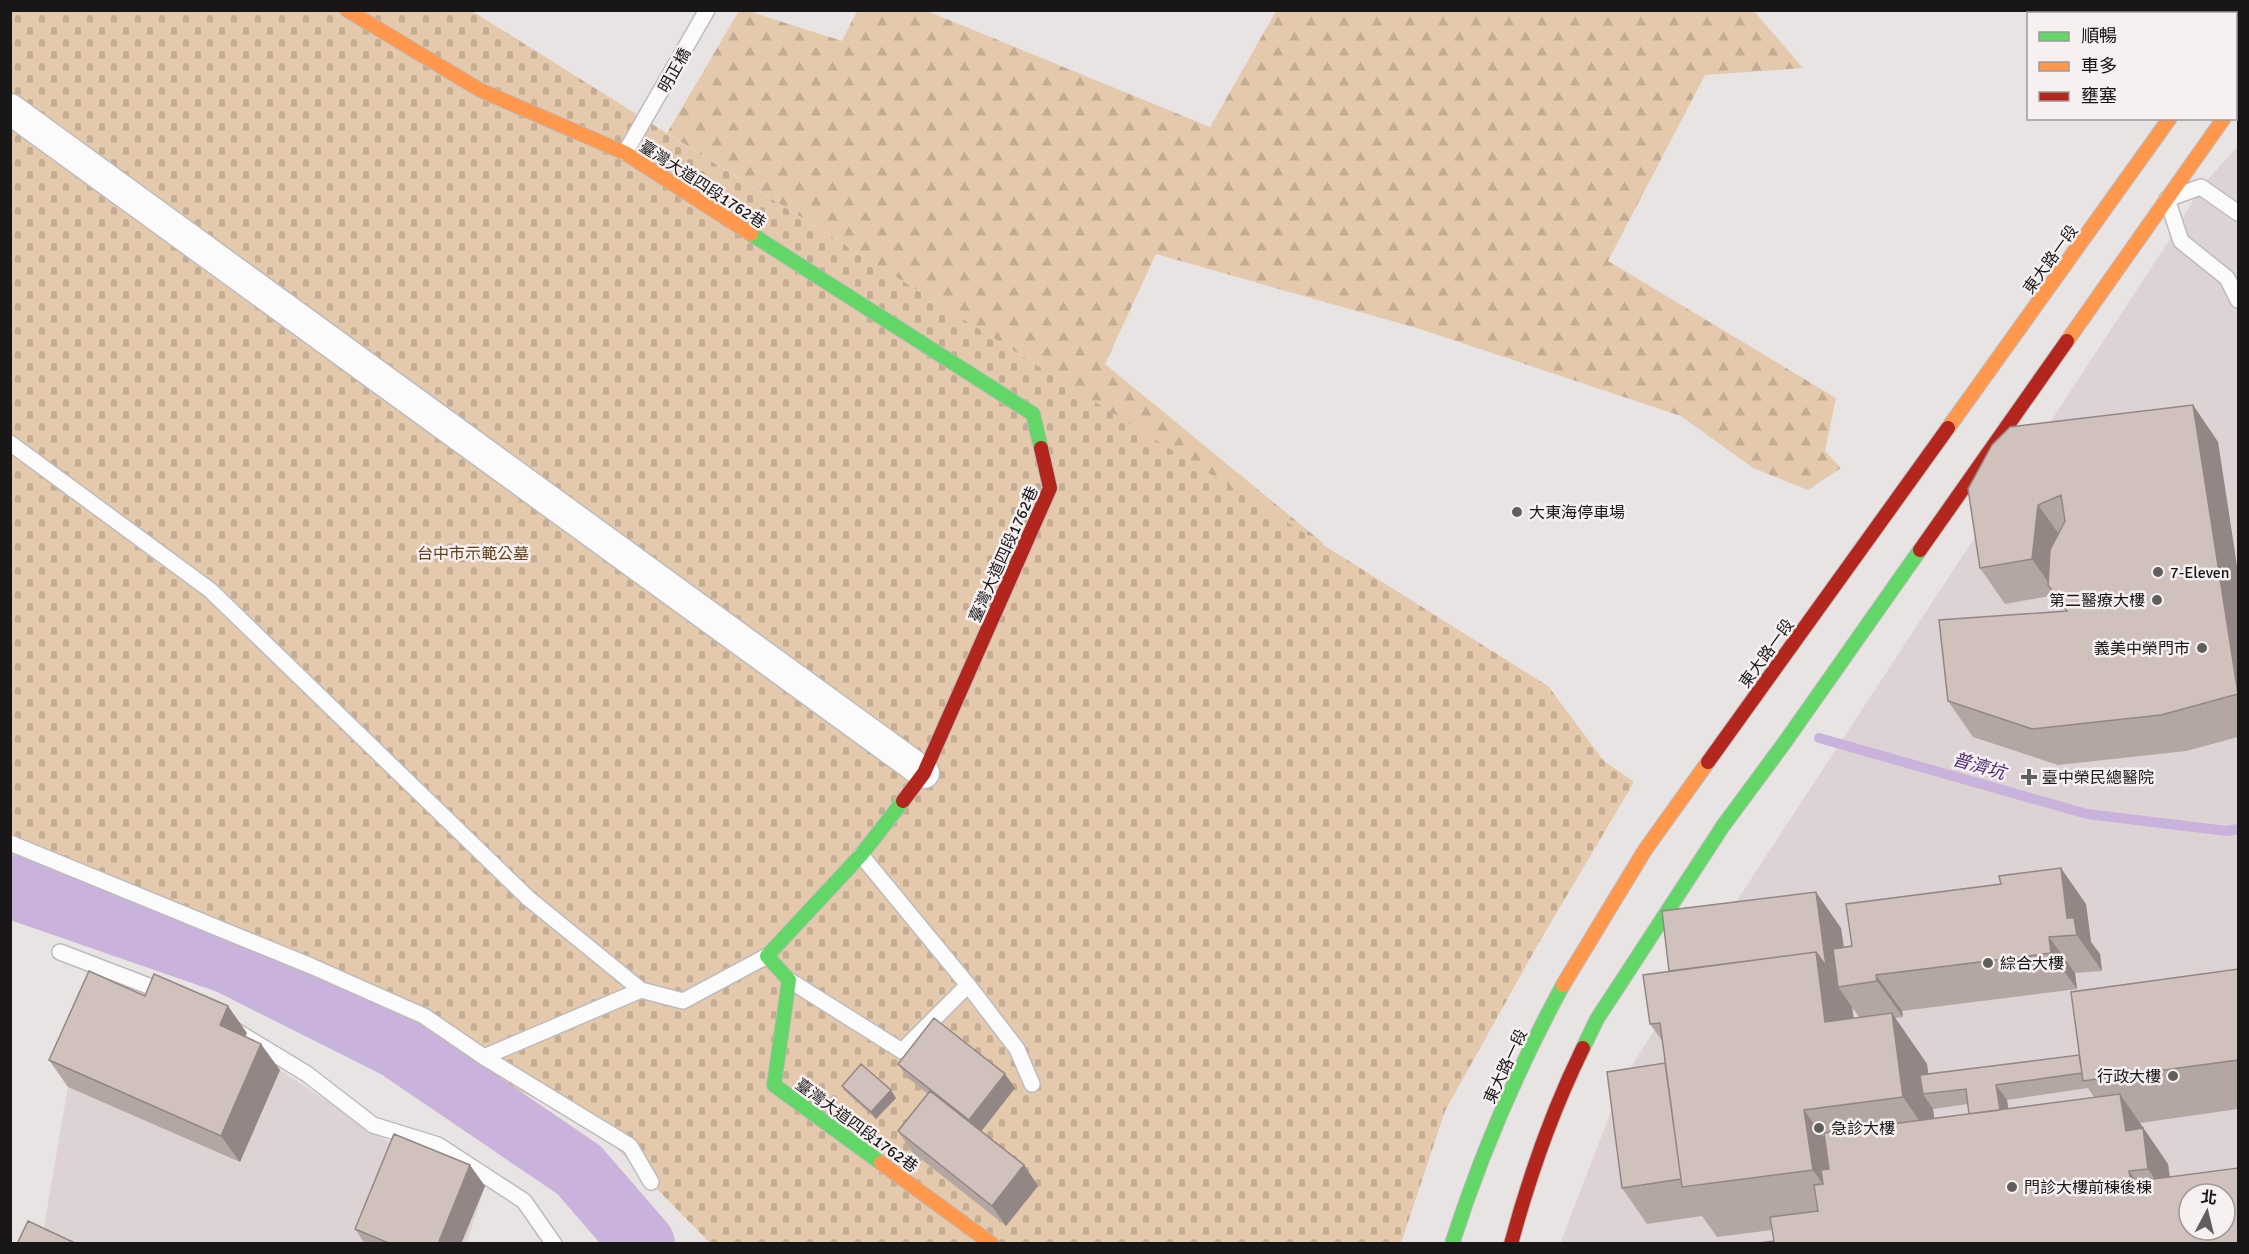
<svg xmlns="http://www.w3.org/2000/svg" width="2249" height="1254" font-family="Signika,'Noto Sans TC',sans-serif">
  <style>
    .built { fill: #ddd3d4; fill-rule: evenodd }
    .forest { fill: url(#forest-firs) }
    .cemetery { fill: url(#cemetery-stones) }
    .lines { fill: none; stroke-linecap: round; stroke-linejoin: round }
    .stream { stroke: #c9b3dc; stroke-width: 10 }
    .river { stroke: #c9b3dc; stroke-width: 64 }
    .lane-casing { stroke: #bebbbb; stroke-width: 18 }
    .street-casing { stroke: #bebbbb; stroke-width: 33 }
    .fast-casing { stroke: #bebbbb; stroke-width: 16 }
    .slow-casing { stroke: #bebbbb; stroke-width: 16 }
    .jam-casing { stroke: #bebbbb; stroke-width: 16 }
    .lane { stroke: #fcfbfb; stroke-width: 15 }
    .street { stroke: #fcfbfb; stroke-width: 30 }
    .fast { stroke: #63d668; stroke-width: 14 }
    .slow { stroke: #ff974d; stroke-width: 14 }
    .jam { stroke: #b3261e; stroke-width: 14 }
    .wall { fill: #b3a6a3; fill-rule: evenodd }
    .shaded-wall { fill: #928784 }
    .building { fill: #d0c1bd; stroke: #928784; stroke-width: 1.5; fill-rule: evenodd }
    .poi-dot { fill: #615e5e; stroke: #f6f0f1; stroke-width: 2 }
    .labels { text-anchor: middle; stroke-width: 5; stroke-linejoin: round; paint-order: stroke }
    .street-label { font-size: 16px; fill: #181616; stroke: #f6f0f1 }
    .poi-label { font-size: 16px; fill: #181616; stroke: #f6f0f1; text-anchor: start }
    .park-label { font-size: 16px; fill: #64421a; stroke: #f6f0f1 }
    .water-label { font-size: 18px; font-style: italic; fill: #512a70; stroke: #f6f0f1 }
  </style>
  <defs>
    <pattern id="forest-firs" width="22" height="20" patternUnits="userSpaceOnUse" patternTransform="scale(1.5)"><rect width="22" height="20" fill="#e5c9ac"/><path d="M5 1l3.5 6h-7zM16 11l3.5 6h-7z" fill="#c4ac93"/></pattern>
    <pattern id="cemetery-stones" width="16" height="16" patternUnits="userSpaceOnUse" patternTransform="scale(1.5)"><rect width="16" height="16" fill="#e5c9ac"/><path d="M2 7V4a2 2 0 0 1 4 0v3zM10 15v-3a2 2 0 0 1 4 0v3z" fill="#c4ac93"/></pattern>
  </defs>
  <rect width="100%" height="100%" fill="#e8e4e4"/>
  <path class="built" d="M2238 146V1243L1560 1244 1623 1080 1698 960 2174 233 2201 187ZM2189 1194H2225V1230H2189Z
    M239 1052 280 1070 409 1155 485 1186 467 1243 41 1244 68 1087Z"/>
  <path class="forest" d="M739 11H748L842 41 857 11H927L1210 127 1276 11H1754L1803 68 1705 75 1608 261 1836 398 1825 451 1841 468 1808 490 1753 468 1681 416 1420 329 1156 254 1105 364 1322 542 1323 544 1322 545 667 133Z"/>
  <path class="cemetery" d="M10 11H472L1548 686 1604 761 1634 782 1537 946 1445 1111 1401 1243H710L600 1131 88 875 11 833Z"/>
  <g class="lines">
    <path class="stream" d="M1819 738 2087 814 2227 831 2238 829"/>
    <path class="river" d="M10 886 229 962 398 1047 579 1170 643 1244"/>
    <defs>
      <path id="lane" d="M625 153 707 10
        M2238 213 2201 187 2167 199 2181 241 2227 278 2238 300
        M10 443 210 590 528 898 641 990
        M10 843 311 966 424 1016 484 1057 630 1146 651 1182
        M861 855 968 985 1017 1049 1032 1084
        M60 952 167 993
        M789 980 902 1051 968 985
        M228 1026 307 1074 373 1125 438 1145 524 1201 554 1244
        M484 1057 641 990 683 1001 767 956"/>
      <path id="street" d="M10 109 924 773"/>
      <path id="fast" d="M751 234 1033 414 1041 448
        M1583 1048 1597 1019 1723 826 1785 742 1920 550
        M881 1163 774 1085 789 980 767 956 861 855 903 801
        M1452 1244C1481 1154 1518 1068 1563 985"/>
      <path id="slow" d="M347 10 480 90 625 153 751 234
        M2067 341 2224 118
        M1948 428 2170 118
        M1563 985 1645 850 1708 762
        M881 1163 992 1244"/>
      <path id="jam" d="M2236 23 2238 19
        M1920 550 2067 341
        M1708 762 1948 428
        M903 801 924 773 1050 488 1041 448
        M1511 1244C1529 1177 1552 1111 1583 1048"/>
    </defs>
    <use href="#lane" class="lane-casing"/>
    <use href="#street" class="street-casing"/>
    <use href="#fast" class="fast-casing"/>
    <use href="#slow" class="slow-casing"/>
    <use href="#jam" class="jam-casing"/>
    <use href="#lane" class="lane"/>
    <use href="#street" class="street"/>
    <use href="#fast" class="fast"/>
    <use href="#slow" class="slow"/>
    <use href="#jam" class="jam"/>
  </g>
  <path class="wall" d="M2193 405 2218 442 2238 573V737L2186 751 2058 765 1973 737 1948 701 2067 611 2055 595 2005 604 1980 568 1968 489Z
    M2086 904 2091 942 2100 954 2102 971 2075 973 2077 989 1902 1011 1903 1017 1895 1018 1927 1064 1928 1074 2079 1055 2238 969V1109L2140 1123 2168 1164 2170 1177 1774 1241 1772 1230 1717 1237 1702 1216 1647 1224 1622 1188 1665 1063 1663 1042 1650 1024 1669 971 1841 928 1844 947ZM1852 1007 1860 1018H1854ZM2088 1088 2094 1097 2008 1109 2007 1100ZM1968 1104 1969 1114 1934 1118 1933 1109Z
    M145 996 247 1033 245 1036 280 1070 240 1162 68 1087 49 1060Z
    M898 1064 1015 1088 981 1132 1024 1165 1038 1186 1006 1226 912 1152 898 1131 928 1094 908 1078Z
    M842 1086 896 1098 876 1119 847 1093Z
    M485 1186 461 1244H365L355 1229Z"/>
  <path class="shaded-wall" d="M2193 405 2218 442 2238 573V695Z
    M2038 505 2064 541 2057 595 2032 559Z
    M2061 868 2086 904 2091 942 2100 954 2102 971 2077 935 2067 918Z
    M1816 892 1841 928 1849 985 1838 987 1852 1007 1860 1073 1825 1022 1816 952Z
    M2049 937 2075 973 2077 989 2051 953Z
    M1876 975 1902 1011 1903 1017 1877 981Z
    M228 1006 247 1033 238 1052 220 1025Z
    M1892 1013 1927 1064 1931 1093 1923 1094 1933 1109 1938 1147 1903 1097Z
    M261 1044 280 1070 240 1162 221 1136Z
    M1005 1074 1015 1088 979 1134 969 1120Z
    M1996 1085 2007 1100 2014 1148 2004 1133Z
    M891 1090 896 1098 876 1119 871 1112Z
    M2120 1094 2168 1164 2173 1205 2148 1169 2126 1131Z
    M1804 1110 1840 1160 1848 1220 1813 1170Z
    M470 1165 485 1186 461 1244H438Z
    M1024 1165 1038 1186 1006 1226 992 1206Z
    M2129 1171 2155 1208 2131 1182Z"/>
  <path class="building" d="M2193 405 2238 694 2161 715 2032 729 1948 701 1939 620 2067 611 2048 585 2050 550 2065 521 2061 495 2038 505 2032 559 1980 568 1968 489 1992 445 2010 427Z
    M2061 868 2067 918H2074L2077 935 2049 937 2051 953 1876 975 1877 981 1838 987 1833 949 1852 946 1846 904 2001 884 1999 876Z
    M1816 892 1826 966 1816 952 1669 971 1662 911Z
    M1816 952 1825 1022 1892 1013 1903 1097 1804 1110 1813 1170 1682 1187 1660 1023 1650 1024 1643 975Z
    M2238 969V1060L2083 1081 2071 992Z
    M89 971 145 996 154 974 228 1006 220 1025 261 1044 221 1136 49 1060Z
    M934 1018 1005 1074 969 1120 898 1064Z
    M2079 1055 2082 1073 1996 1085 2000 1110 1969 1114 1966 1089 1923 1094 1920 1075Z
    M1665 1063 1681 1179 1622 1188 1607 1072Z
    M861 1064 891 1090 871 1112 842 1086Z
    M930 1091 1024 1165 992 1206 898 1131Z
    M2120 1094 2126 1131 2143 1128 2148 1169 2129 1171 2131 1182 2238 1168V1244H1752L1774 1241 1770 1217 1818 1211 1814 1185 1823 1184 1821 1170 1829 1169 1824 1133ZM2189 1194H2225V1230H2189Z
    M394 1134 470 1165 438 1244H391L355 1229Z
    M28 1221 77 1244H17Z"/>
  <g class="poi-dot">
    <circle cx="1517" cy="512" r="6"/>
    <circle cx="2158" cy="572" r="6"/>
    <circle cx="2157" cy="600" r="6"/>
    <circle cx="2202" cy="648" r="6"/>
    <path d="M2026 768h6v6h6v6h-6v6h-6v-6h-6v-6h6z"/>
    <circle cx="1988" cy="963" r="6"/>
    <circle cx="2173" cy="1076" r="6"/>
    <circle cx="1819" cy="1128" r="6"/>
    <circle cx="2012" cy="1187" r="6"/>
  </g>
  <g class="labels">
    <g class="street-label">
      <text transform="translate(674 70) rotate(-61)" y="6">明正橋</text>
      <text transform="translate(703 184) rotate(33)" y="6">臺灣大道四段1762巷</text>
      <text transform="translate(2050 259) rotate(-54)" y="6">東大路一段</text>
      <text transform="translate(1003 554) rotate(-66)" y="6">臺灣大道四段1762巷</text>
      <text transform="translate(1766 653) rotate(-54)" y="6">東大路一段</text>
      <text transform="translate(1505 1066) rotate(-65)" y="6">東大路一段</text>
      <text transform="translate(857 1125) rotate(36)" y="6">臺灣大道四段1762巷</text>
    </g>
    <g class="poi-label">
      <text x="1529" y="518">大東海停車場</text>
      <text x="2170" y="578">7-Eleven</text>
      <text x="2145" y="606" text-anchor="end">第二醫療大樓</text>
      <text x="2190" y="654" text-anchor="end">義美中榮門市</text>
      <text x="2042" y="783">臺中榮民總醫院</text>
      <text x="2000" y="969">綜合大樓</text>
      <text x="2161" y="1082" text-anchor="end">行政大樓</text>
      <text x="1831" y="1134">急診大樓</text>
      <text x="2024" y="1193">門診大樓前棟後棟</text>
    </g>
    <g class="park-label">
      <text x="473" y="559">台中市示範公墓</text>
    </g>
    <g class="water-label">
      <text transform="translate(1979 766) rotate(16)" y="6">普濟坑</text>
    </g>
  </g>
  <rect width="2249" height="1254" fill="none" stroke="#181616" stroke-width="24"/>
  <rect x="2027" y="12" width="210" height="108" fill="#f6f0f1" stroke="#9d9999" stroke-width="1.5"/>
  <rect x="2039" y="32" width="30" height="9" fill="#63d668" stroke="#9d9999" stroke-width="1.5"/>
  <text x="2081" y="42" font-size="18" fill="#181616">順暢</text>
  <rect x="2039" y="62" width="30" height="9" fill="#ff974d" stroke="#9d9999" stroke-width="1.5"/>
  <text x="2081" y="72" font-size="18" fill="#181616">車多</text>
  <rect x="2039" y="92" width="30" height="9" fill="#b3261e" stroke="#9d9999" stroke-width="1.5"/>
  <text x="2081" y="102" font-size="18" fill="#181616">壅塞</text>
  <g transform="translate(2207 1212) rotate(7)"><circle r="28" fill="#f6f0f1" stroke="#9d9999" stroke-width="1.5"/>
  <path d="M0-4.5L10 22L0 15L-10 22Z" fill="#615e5e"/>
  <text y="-9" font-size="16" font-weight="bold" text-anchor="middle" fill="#181616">北</text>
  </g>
</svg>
